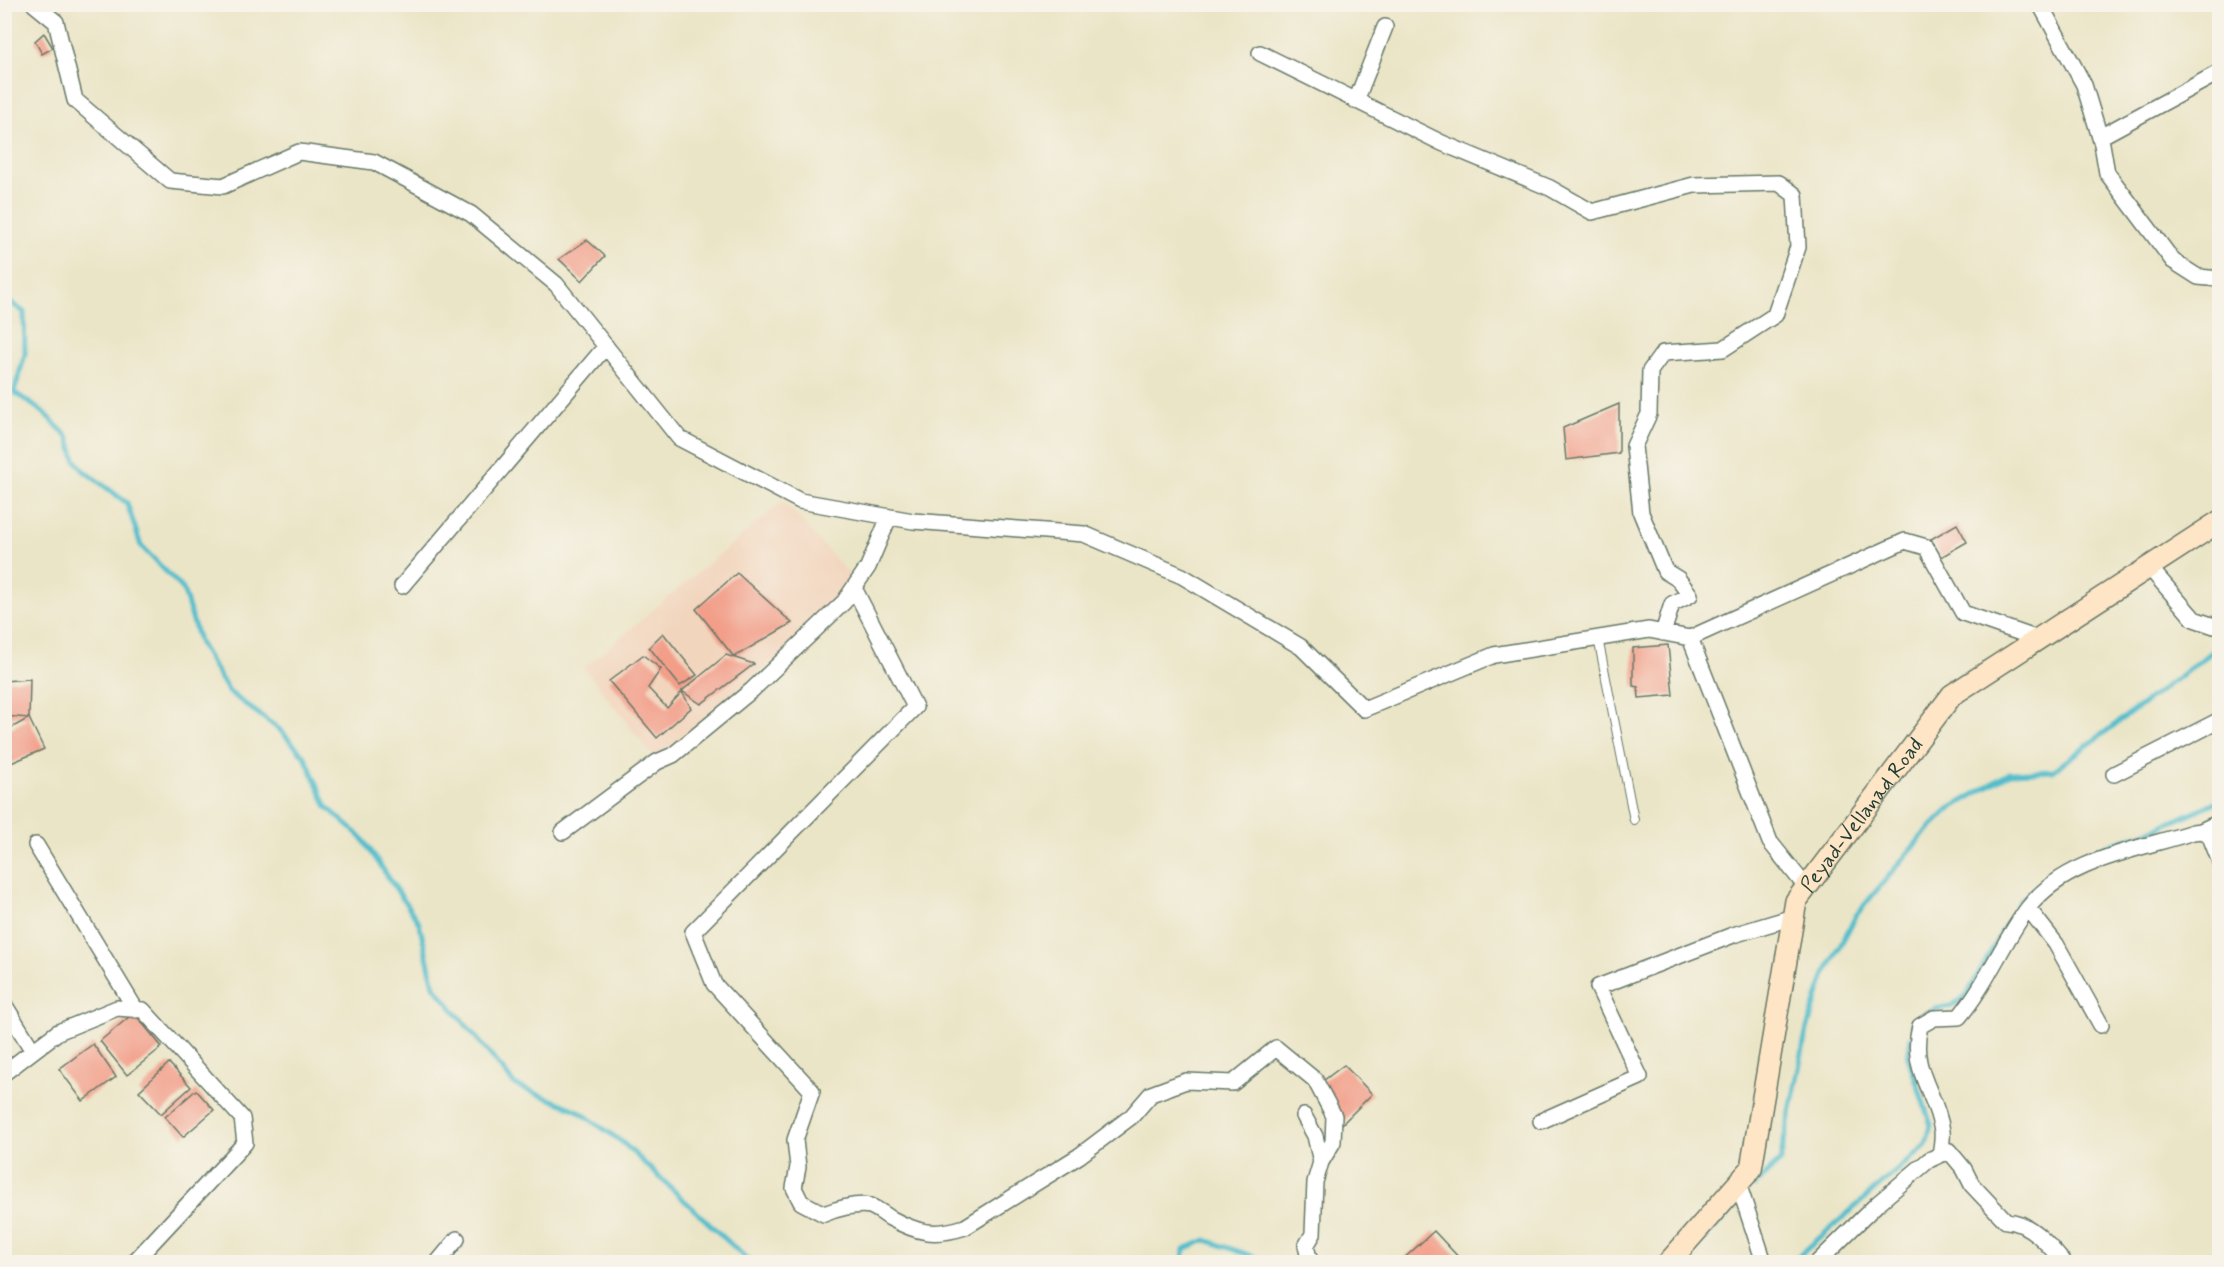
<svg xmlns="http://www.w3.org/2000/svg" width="2224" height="1267" font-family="Mynerve,sans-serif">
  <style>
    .built { fill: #f2d5bd }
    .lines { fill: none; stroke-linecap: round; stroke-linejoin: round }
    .stream { stroke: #51bdcc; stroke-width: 5 }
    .building { fill: #f29e89 }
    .lane-casing { stroke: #667867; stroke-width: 10 }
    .street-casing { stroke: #667867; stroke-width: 18 }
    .secondary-casing { stroke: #667867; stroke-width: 24 }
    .lane { stroke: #fff; stroke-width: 8 }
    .street { stroke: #fff; stroke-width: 15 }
    .secondary { stroke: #fee5c5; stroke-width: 21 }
    .labels { text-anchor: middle; stroke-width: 4.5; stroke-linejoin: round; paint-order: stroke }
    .street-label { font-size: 21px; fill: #1f3d34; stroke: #f7f3e8 }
  </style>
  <rect width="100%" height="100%" fill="#f7f3e8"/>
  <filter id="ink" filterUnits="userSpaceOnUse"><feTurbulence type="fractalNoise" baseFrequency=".0167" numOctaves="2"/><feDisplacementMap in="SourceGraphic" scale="12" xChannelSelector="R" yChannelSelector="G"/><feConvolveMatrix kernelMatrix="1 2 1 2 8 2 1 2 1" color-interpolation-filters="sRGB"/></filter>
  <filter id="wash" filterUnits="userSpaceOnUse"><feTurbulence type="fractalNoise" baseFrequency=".008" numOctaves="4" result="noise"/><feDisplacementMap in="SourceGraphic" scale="24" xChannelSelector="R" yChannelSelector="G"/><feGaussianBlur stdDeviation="1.35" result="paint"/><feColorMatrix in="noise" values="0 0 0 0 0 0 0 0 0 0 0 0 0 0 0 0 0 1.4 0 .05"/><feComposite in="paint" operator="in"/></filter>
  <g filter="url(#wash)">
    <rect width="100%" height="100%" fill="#ebe5c7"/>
    <path class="built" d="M783 501 862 588 655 759 584 668Z"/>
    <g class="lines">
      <path class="stream" d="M4 298 24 312 25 354 14 392 43 412 69 438 75 459 83 470 127 503 141 546 183 589 200 644 229 692 280 730 305 757 327 807 362 838 419 923 434 986 515 1085 577 1110 622 1142 750 1262
        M1913 1026 1914 1021 1935 1009 1952 1006 1967 995 2019 902 2070 860 2158 828 2220 800
        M1754 1186 1780 1161 1807 1029 1825 974 1857 914 1923 835 1948 810 2010 773 2053 771 2220 646
        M1702 1240 1733 1209
        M1183 1262 1184 1249 1206 1240 1269 1262
        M1792 1262 1926 1145 1931 1125 1908 1057 1911 1038"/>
    </g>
    <g id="blocks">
      <path class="building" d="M44 33 53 48 42 54 35 41Z
        M587 240 605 256 582 281 559 259Z
        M1619 404V453L1566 460 1563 428Z
        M1957 524 1967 542 1941 557 1931 539Z
        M737 573 792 623 734 657 696 609Z
        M663 633 697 675 680 686 649 647Z
        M1668 645 1673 695 1639 698 1638 687 1633 686V648Z
        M643 655 661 669 648 688 667 708 682 692 691 708 657 738 609 681Z
        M726 655 754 664 701 704 682 691Z
        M30 679 29 718 4 716V681Z
        M29 718 44 749 4 766V732Z
        M134 1013 162 1047 127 1075 100 1041Z
        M93 1044 116 1077 83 1101 59 1069Z
        M169 1063 191 1087 161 1114 139 1091Z
        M1344 1065 1372 1094 1341 1125 1319 1084Z
        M196 1090 214 1110 183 1137 165 1117Z
        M1434 1231 1463 1262H1400Z"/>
    </g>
  </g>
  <g filter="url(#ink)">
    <use href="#blocks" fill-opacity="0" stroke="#667867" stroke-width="1.5"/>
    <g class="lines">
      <defs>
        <path id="lane" d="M1598 638 1634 820"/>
        <path id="street" d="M34 4 56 22 75 100 170 181 223 186 299 152 374 162 471 214 556 284 679 438 800 501 913 521 1084 534 1182 576 1301 647 1364 709 1494 655 1649 630 1690 638 1770 842 1806 887
          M2040 4 2084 85 2102 144 2107 173 2173 261 2198 277 2220 279
          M1260 53 1442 143 1550 188 1592 212 1694 185 1779 183 1795 195 1798 247 1775 315 1723 349 1663 353 1650 371 1649 414 1634 446 1641 513 1665 571 1678 579 1690 595 1672 604 1663 633
          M1356 101 1385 27
          M2100 137 2220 72
          M2149 567 2194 619 2214 626 2220 622
          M402 586 606 346
          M854 588 915 707 693 932 714 984 812 1091 795 1140 798 1167 794 1188 801 1202 824 1214C836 1209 857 1203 870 1206 876 1208 884 1214 890 1218 918 1233 934 1237 965 1227L1079 1156 1132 1116 1151 1094 1186 1081 1233 1083 1276 1048 1315 1080 1334 1116 1333 1142 1321 1162 1315 1182 1313 1234 1306 1246 1310 1262
          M1690 638 1905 541 1926 547 1963 613 2038 639
          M2114 774 2220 720
          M2201 831 2220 822
          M563 832 657 762 673 755 752 690 844 602 868 567 889 517
          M36 845 136 1010
          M2028 908 2056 944 2101 1025
          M4 1004 33 1051
          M4 1073 58 1032 117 1008 143 1010 242 1118 245 1143 134 1262
          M1304 1116 1315 1136 1321 1162
          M1541 1121 1640 1077 1598 987 1733 935 1793 917
          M1940 1155C1941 1148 1943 1139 1942 1131 1936 1091 1909 1071 1920 1026L1934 1018 1959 1017C1987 984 2002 943 2028 908 2065 859 2138 850 2193 832L2201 831 2209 834 2220 862
          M1738 1183 1764 1262
          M438 1262 457 1239
          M1818 1262 1877 1204 1929 1160 1949 1151 1964 1169 1972 1185 2006 1221C2029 1221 2050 1246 2063 1262"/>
        <g id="secondary">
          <path id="s1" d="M1669 1262 1751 1169 1796 901 1952 695 2220 521"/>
        </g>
      </defs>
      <use href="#lane" class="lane-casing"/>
      <use href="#street" class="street-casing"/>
      <use href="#secondary" class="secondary-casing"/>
      <use href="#lane" class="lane"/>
      <use href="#street" class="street"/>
      <use href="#secondary" class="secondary"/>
    </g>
  </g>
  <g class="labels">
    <g class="street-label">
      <text dy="7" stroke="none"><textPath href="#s1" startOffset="504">Peyad-Vellanad Road</textPath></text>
    </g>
  </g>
  <rect width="2224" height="1267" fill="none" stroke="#f7f3e8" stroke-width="24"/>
</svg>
